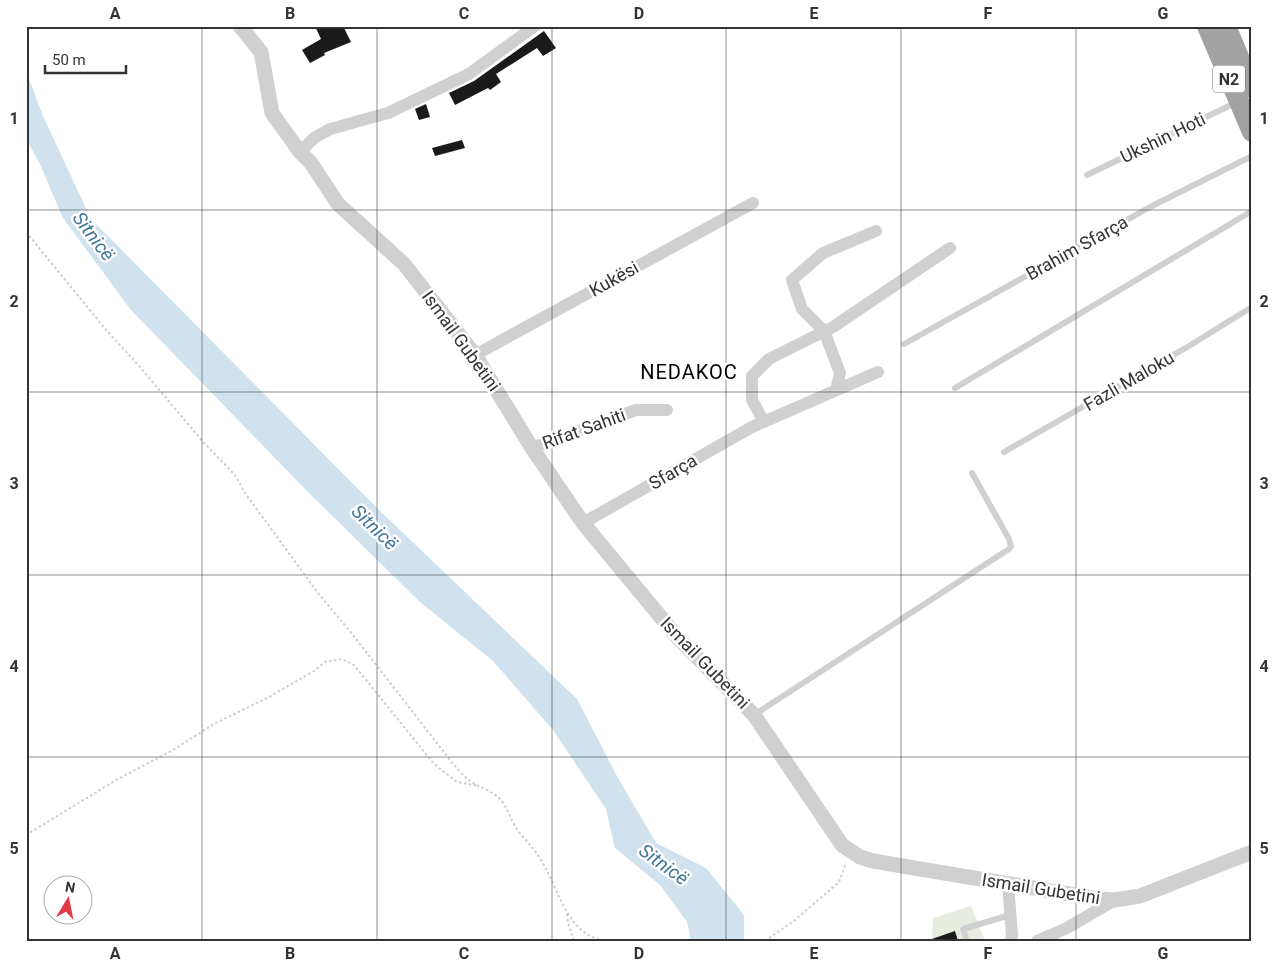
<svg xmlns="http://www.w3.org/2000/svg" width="1278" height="967" font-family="Roboto,sans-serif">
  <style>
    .green { fill: #e6ecdf }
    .water { fill: #cfe2ee }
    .building { fill: #1a1a1a }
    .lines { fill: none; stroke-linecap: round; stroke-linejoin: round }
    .path { stroke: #cdcdcd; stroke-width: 2; stroke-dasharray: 2.5 2.5; stroke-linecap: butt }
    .service { stroke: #d0d0d0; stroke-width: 6 }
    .minor { stroke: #d0d0d0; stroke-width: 12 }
    .tertiary { stroke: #d0d0d0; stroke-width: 15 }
    .trunk { stroke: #a2a2a2; stroke-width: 20 }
    .grid { fill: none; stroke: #333; stroke-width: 1; stroke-opacity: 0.55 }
    .labels { text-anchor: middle; stroke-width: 5; stroke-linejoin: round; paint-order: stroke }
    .shield { fill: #fff; stroke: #707070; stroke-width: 1 }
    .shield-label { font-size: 16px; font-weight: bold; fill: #333 }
    .street-label { font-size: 18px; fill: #333; stroke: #fff }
    .water-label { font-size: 19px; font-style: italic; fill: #3f7597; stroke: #fff }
    .quarter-label { font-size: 20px; letter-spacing: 1px; fill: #000; stroke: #fff }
    .neatline { fill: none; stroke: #333; stroke-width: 2 }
    .grid-label { font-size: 16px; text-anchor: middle; font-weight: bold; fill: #333 }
  </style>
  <rect width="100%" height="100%" fill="#fff"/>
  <path class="green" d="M971 906 985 941H932L933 918Z"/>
  <path class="water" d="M26 71 43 116 91 219 380 511 577 699 618 778 656 843 706 868 744 915V941H691L687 922 660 885 615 848 606 809 553 730 493 661 420 602 307 491 131 310 63 218 39 162 26 139Z"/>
  <path class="building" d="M315 26H343L351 42 324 53 325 55 310 63 302 50 321 39Z
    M544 31 556 48 543 56 537 48 496 74 501 82 490 90 488 88 455 105 449 93 474 81Z
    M426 104 430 117 419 120 415 109Z
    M462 140 465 148 435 156 432 148Z
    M955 931 958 941H932V939Z"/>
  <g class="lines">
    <path class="path" d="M26 232 107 331 140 367 204 443 235 475 245 493 318 593 349 630 454 765C459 770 464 777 470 781 480 788 491 790 500 799 508 808 511 822 519 832 529 844 539 854 546 869 561 897 570 937 607 941
      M26 835 118 779 173 750 214 724 269 697 314 671 325 662 342 659 354 665 434 764 457 782 479 786
      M567 914 568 923 574 941
      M765 941 795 920 839 882 846 863"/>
    <path class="service" d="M1087 175 1237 102
      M904 344 1150 207 1252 156
      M955 388 1252 211
      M1004 452 1189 346 1252 307
      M754 715 1009 549 1011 546 1009 539 972 473
      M966 939 963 929 1010 915"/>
    <path class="minor" d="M300 152 314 138 330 129 388 113 469 74 535 26
      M475 355 753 203
      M836 390 840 373 824 331 802 309 792 280 823 253 876 231
      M764 422 752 400V376L769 359 833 327 950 248
      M532 448 636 410H667
      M583 523 752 427 878 372
      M1008 884 1012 935 1011 941
      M1037 941 1067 928 1115 900"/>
    <path class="tertiary" d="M240 26 261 52 272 113 300 152 311 163 338 204 404 264 475 355 532 448 583 523 678 638 754 715 842 845 860 857 873 861 1099 899 1115 900 1140 896 1252 852"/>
    <path class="trunk" d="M1207 26 1252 132
      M1226 26 1252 88"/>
  </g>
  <path class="grid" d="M202 26V941M377 26V941M552 26V941M726 26V941M901 26V941M1076 26V941M26 210H1252M26 392H1252M26 575H1252M26 757H1252"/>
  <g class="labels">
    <rect class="shield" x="1213" y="65.5" width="32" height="27" rx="4"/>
    <g class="shield-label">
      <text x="1229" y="85">N2</text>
    </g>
    <g class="street-label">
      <text transform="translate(1163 138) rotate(-26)" y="6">Ukshin Hoti</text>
      <text transform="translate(1077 248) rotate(-29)" y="6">Brahim Sfarça</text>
      <text transform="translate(614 279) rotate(-29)" y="6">Kukësi</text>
      <text transform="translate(461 341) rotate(54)" y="6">Ismail Gubetini</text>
      <text transform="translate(1129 381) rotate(-30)" y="6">Fazli Maloku</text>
      <text transform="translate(584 429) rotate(-20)" y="6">Rifat Sahiti</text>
      <text transform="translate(673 472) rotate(-30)" y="6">Sfarça</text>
      <text transform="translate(705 663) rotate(46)" y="6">Ismail Gubetini</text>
      <text transform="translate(1041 889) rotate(9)" y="6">Ismail Gubetini</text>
    </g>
    <g class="water-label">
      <text transform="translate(94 236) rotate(53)" y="7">Sitnicë</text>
      <text transform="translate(375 527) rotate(44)" y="7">Sitnicë</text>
      <text transform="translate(664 864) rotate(36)" y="7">Sitnicë</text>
    </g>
    <g class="quarter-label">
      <text x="689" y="379">NEDAKOC</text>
    </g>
  </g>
  <rect width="1278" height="967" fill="none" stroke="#ffffff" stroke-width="55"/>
  <g transform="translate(68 900) rotate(10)"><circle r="24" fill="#ffffff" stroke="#adadad"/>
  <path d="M0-4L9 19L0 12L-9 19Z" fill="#e63946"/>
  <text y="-8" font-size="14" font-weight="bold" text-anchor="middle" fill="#333333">N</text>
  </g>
  <path d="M45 65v8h81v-8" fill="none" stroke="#333333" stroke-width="2.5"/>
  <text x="52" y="65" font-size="15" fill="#333333" stroke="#ffffff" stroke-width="4" paint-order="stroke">50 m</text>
  <rect x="28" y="28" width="1222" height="912" class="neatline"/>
  <g class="grid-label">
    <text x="115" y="19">A</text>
    <text x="290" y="19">B</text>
    <text x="464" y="19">C</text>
    <text x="639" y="19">D</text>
    <text x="814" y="19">E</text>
    <text x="988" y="19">F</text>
    <text x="1163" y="19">G</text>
    <text x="14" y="124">1</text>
    <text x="1264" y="124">1</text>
    <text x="14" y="307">2</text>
    <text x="1264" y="307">2</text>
    <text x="14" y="489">3</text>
    <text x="1264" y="489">3</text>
    <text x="14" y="672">4</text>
    <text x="1264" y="672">4</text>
    <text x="14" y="854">5</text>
    <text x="1264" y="854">5</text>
    <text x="115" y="959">A</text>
    <text x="290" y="959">B</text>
    <text x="464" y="959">C</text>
    <text x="639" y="959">D</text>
    <text x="814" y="959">E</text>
    <text x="988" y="959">F</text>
    <text x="1163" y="959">G</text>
  </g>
</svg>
